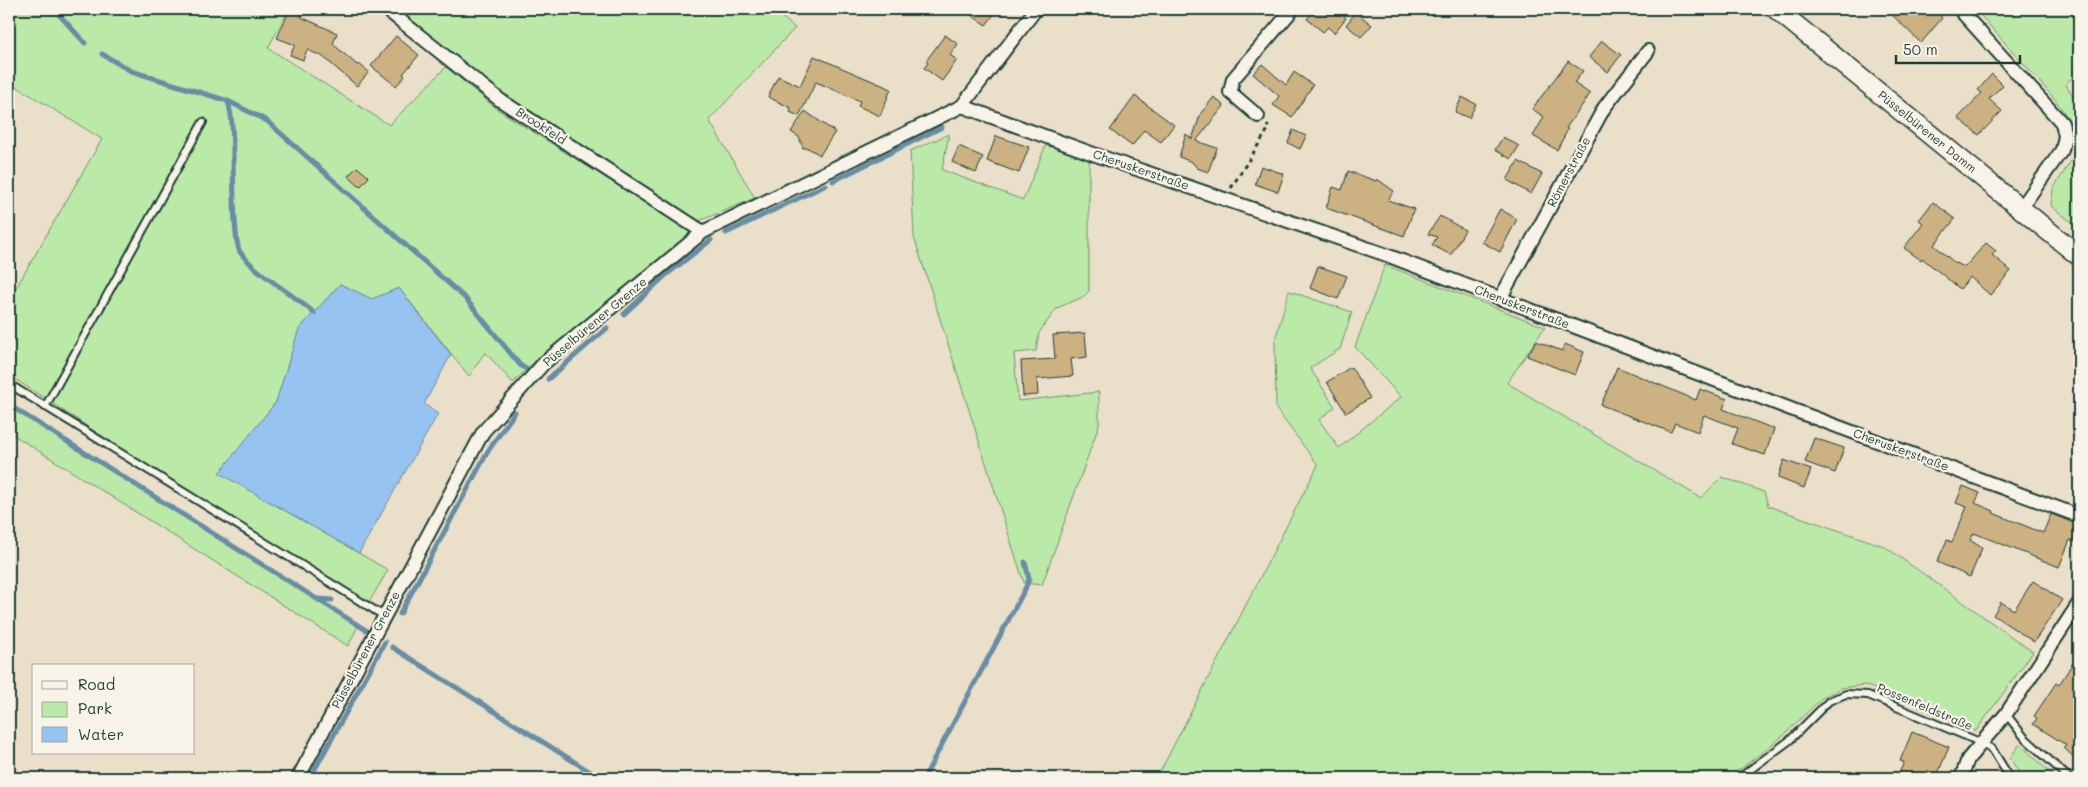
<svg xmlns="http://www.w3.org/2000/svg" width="2088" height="787" font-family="Mali,sans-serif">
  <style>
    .green { fill: #bbe9a8; stroke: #6d936e }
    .water { fill: #97c3f0; stroke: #678da5 }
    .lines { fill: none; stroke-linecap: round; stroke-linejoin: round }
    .stream { stroke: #678da5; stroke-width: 5 }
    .building { fill: #ccb182; stroke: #1f3d34 }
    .lane-casing { stroke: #1f3d34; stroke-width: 10 }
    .street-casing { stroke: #1f3d34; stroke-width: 16 }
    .secondary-casing { stroke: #1f3d34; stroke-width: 22 }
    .path { stroke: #1f3d34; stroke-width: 3; stroke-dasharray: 4 4; stroke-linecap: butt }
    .lane { stroke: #f7f3e8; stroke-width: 6 }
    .street { stroke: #f7f3e8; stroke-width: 12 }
    .secondary { stroke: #f7f3e8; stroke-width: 19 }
    .labels { text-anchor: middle; stroke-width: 4.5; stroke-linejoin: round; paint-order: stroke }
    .street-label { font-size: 12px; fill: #1f3d34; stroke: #f7f3e8 }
  </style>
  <rect width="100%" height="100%" fill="#eadfc9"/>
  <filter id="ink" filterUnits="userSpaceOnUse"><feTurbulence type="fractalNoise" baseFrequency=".02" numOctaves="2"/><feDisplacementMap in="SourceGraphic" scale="10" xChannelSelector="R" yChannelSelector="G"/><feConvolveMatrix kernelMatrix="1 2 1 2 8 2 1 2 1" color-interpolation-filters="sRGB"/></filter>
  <g filter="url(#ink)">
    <path class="green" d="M9 9H289L268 48 389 125 446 67 497 109 691 232 536 360 513 383 485 352 469 376 399 288 372 299 340 284 299 329 276 402 220 473 388 570 368 604 178 486 9 375V300L102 139 9 82Z
      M398 9H772L795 28 709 120 755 198 699 221 503 95Z
      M1975 9H2079V72L2065 84 2079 105V228L2051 206 2053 189 2076 153V130L2054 98Z
      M949 134 942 170 1023 200 1046 145 1089 160V291L1083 297 1057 308 1039 333 1036 351 1014 353 1018 401 1099 392V425L1042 585 1024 583 914 237 910 151Z
      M1385 265 1545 327 1507 383 1701 498 1722 477 1764 492 1768 506 1884 546 2033 652 1976 731 1865 685 1841 688 1822 698 1783 736 1729 778H1168L1159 774 1318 465 1276 409 1275 340 1289 291 1352 312 1340 349 1310 368 1335 407 1319 420 1339 448 1401 397 1355 347Z
      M9 405 359 624 348 646 9 432Z
      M2020 744 2056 778H2022L2010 758Z"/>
    <path class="water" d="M340 284 372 299 399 288 451 355 424 404 438 414 359 553 219 473 276 402 299 329Z"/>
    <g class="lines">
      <path class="stream" d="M54 9 85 43
        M102 54 131 71 228 101 267 121 466 299 520 365 526 369
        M228 101C230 109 232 118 232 127 234 148 232 241 240 252 257 275 292 293 314 313
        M833 181 942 127
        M726 233 826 185
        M624 314 666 275 711 240
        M548 379 607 328
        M9 405 366 630
        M318 599 332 600
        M400 614 488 451 515 412
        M392 647 600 778
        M310 778 385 642
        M924 778 1025 589 1029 579 1025 562"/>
    </g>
    <path class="building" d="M290 9 303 13 301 17 337 33 333 44 357 65 359 64 369 72 357 86 322 56 307 50 303 60 290 55 295 45 277 38Z
      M962 9H998L986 25Z
      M1315 9H1336L1346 18 1334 33 1328 27 1323 32 1307 19Z
      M1886 9H1934L1942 18 1921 43Z
      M1356 12 1372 25 1361 37 1346 25Z
      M945 35 958 44 950 55 957 60 942 81 924 68 928 63 926 61Z
      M396 36 419 55 403 74 405 76 396 86 371 66Z
      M1602 41 1621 55 1608 72 1589 57Z
      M814 56 891 89 880 116 858 106 860 101 816 82 799 116 790 112 791 108 768 97 778 76 800 86Z
      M1568 61 1583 71 1574 83 1590 94 1566 128 1568 129 1557 150 1533 136 1544 117 1532 109Z
      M1262 64 1286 85 1294 72 1313 85 1292 117 1273 105 1279 96 1253 74Z
      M1992 74 2003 85 1989 99 2002 111 1979 135 1958 118 1982 93 1978 90Z
      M1135 96 1174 125 1161 142 1144 130 1132 146 1110 130Z
      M1214 97 1224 106 1196 141 1217 148 1208 172 1197 168 1192 162 1179 157 1186 134 1192 139 1201 113Z
      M1462 97 1476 104 1469 118 1455 112Z
      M805 111 835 132 820 155 808 148H803L799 137 791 132Z
      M1293 130 1306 136 1300 149 1288 143Z
      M996 136 1029 147 1019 173 987 161Z
      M1503 137 1519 146 1511 159 1495 150Z
      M959 146 983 157 976 173 952 162Z
      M1518 161 1542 174 1531 194 1507 180Z
      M1261 166 1284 174 1278 192 1255 184Z
      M357 167 369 177 360 187 348 176Z
      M1348 171 1376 181 1377 179 1394 191 1388 200 1414 209 1404 236 1326 208 1333 187 1342 190Z
      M1933 202 1955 219 1934 245 1955 263 1965 267 1986 243 1996 251 1992 255 2011 271 1990 295 1970 277 1960 289 1922 258 1921 260 1904 248 1923 223 1919 220Z
      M1500 209 1517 219 1500 252 1482 242Z
      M1440 216 1465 230 1451 255 1432 245 1437 237 1428 234Z
      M1318 266 1347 276 1338 299 1310 288Z
      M1085 333 1087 357 1071 359 1073 376 1037 379 1038 395 1023 396 1021 361 1055 359 1053 335Z
      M1536 341 1562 351 1565 344 1584 352 1575 375 1527 356Z
      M1351 367 1370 398 1346 413 1327 382Z
      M1617 367 1696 400 1700 389 1727 399 1723 409 1774 429 1765 455 1732 444 1738 428 1704 415 1698 432 1675 423 1671 432 1601 405Z
      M1814 438 1844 448 1835 473 1805 462Z
      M1784 460 1811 470 1804 488 1778 478Z
      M1963 486 1980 493 1975 503 1994 511 1993 513 2043 533 2051 514 2079 525V544L2070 540 2059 567 1974 533 1970 540 1982 548 1970 577 1937 562 1947 540 1952 542 1967 507 1956 503Z
      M2033 581 2062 600 2034 642 1993 615 2001 602 2014 610Z
      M2079 653V712L2074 721 2079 724V762L2064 748 2066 745 2033 724 2037 718 2034 716 2056 683 2059 685Z
      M1912 732 1949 747 1936 778H1897L1904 762 1900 761Z"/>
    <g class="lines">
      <defs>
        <path id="lane" d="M9 384 384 616
          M45 407 203 122
          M2006 714 2025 738 2069 778
          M1739 778 1790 740 1829 701 1846 694 1868 695 1982 743 1992 749 2010 778"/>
        <path id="street" d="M386 9 500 100 703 232
          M1959 9 2062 123 2065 136 2062 150 2021 208
          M962 106 1099 156 1381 253 1804 414 2079 516
          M1258 116 1230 92 1233 79 1293 9
          M1500 299 1604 108 1648 51
          M298 778 483 432 544 363 703 232 962 106 1036 9
          M1961 778 1968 759 2006 714 2079 603"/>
        <path id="secondary" d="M1776 9 2079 256"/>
      </defs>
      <use href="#lane" class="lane-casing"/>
      <use href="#street" class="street-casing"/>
      <use href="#secondary" class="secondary-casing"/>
      <path class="path" d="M1231 188 1269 128 1267 125"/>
      <use href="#lane" class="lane"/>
      <use href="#street" class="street"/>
      <use href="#secondary" class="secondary"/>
    </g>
  </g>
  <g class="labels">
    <g class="street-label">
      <text transform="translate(541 126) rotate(33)" y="4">Brookfeld</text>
      <text transform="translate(1927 132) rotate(39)" y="4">Püsselbürener Damm</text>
      <text transform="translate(1141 170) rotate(19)" y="4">Cheruskerstraße</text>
      <text transform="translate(1569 172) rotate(-62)" y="4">Römerstraße</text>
      <text transform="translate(1522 307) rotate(21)" y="4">Cheruskerstraße</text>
      <text transform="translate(595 322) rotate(-40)" y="4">Püsselbürener Grenze</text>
      <text transform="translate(1901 450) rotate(20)" y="4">Cheruskerstraße</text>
      <text transform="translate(366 650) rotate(-62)" y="4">Püsselbürener Grenze</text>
      <text transform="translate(1925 707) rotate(23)" y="4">Possenfeldstraße</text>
    </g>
  </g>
  <rect width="2088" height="787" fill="none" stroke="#f7f3e8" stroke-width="30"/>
  <rect x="15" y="15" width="2058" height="757" fill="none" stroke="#1f3d34" stroke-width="2" filter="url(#ink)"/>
  <rect x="32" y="664" width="162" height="90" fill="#f7f3e8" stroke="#a1aaa0"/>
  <rect x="42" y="681" width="25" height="8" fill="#f7f3e8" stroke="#a1aaa0"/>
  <text x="78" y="690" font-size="15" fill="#1f3d34">Road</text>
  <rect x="42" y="702" width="25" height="15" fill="#bbe9a8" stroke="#a1aaa0"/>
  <text x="78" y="714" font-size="15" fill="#1f3d34">Park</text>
  <rect x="42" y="727" width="25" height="15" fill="#97c3f0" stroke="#a1aaa0"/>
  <text x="78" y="740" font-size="15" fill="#1f3d34">Water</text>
  <path d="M1896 55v8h124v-8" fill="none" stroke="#1f3d34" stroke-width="2.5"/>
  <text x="1903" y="55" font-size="15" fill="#1f3d34" stroke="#f7f3e8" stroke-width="4" paint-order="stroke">50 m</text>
</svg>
